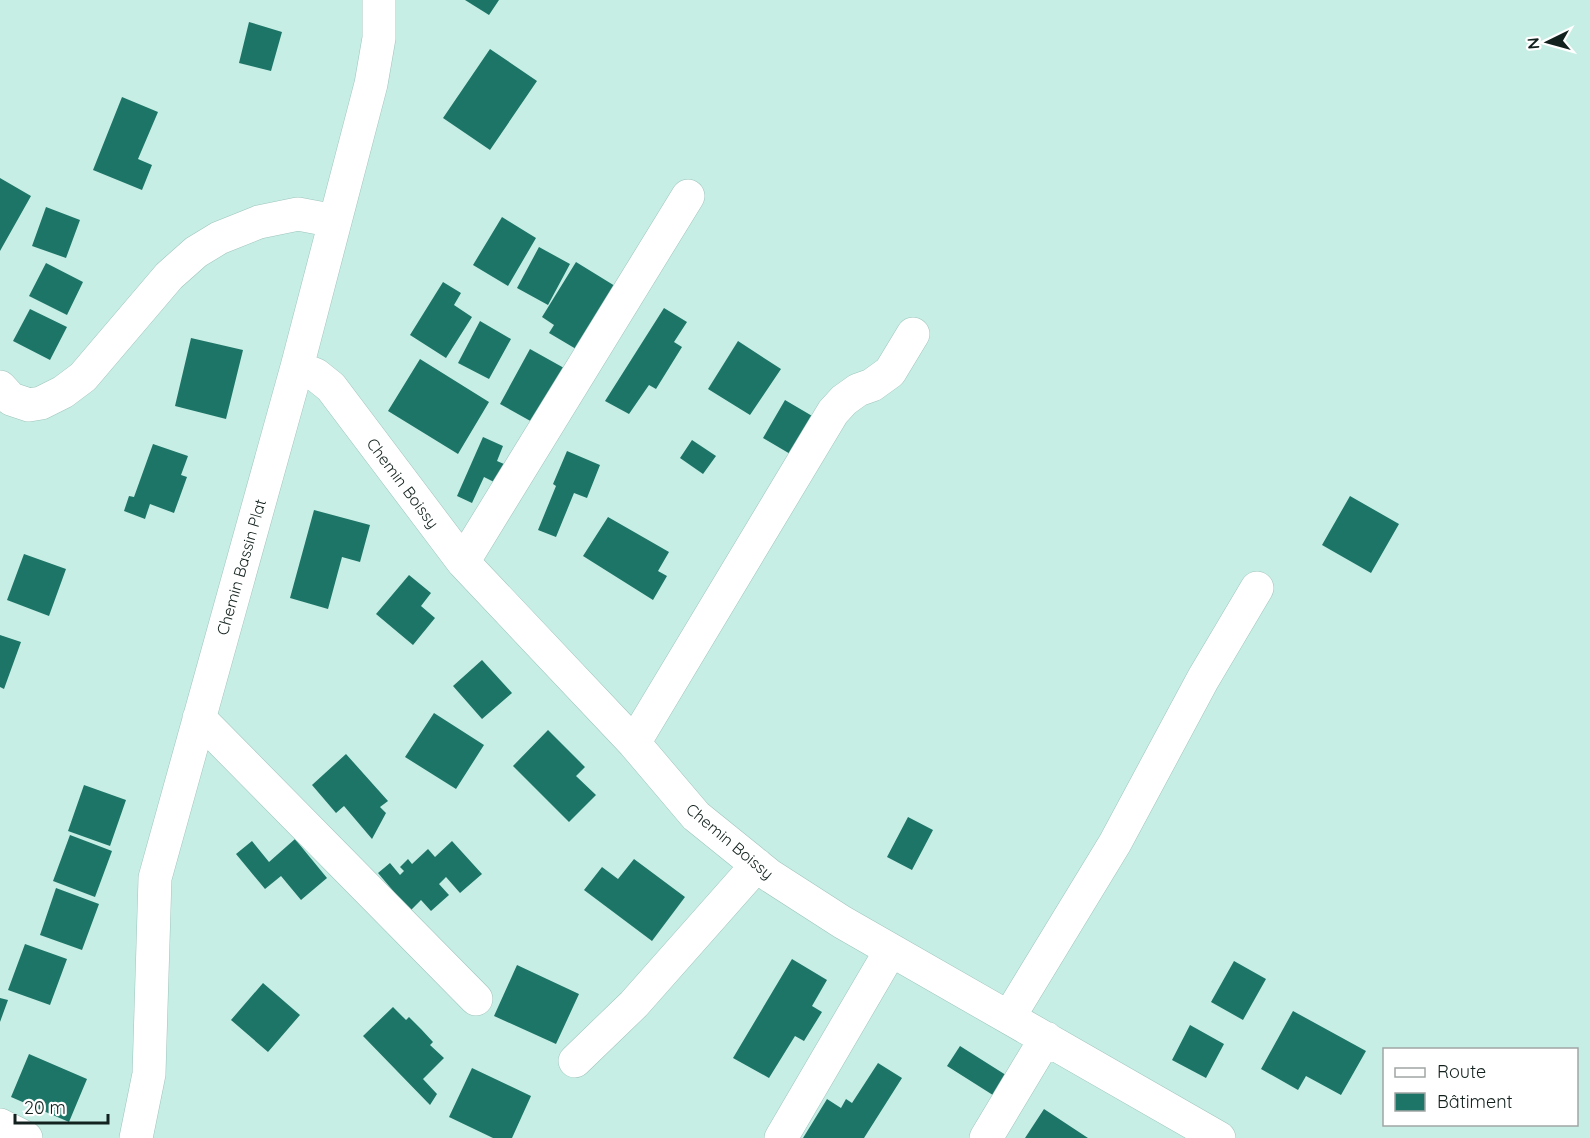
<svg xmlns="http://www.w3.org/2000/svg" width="1590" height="1138" font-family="Quicksand,sans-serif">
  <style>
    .building { fill: #1d7567 }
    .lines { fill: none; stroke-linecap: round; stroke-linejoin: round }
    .street-casing { stroke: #9ec5bd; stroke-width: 34 }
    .street { stroke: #fff; stroke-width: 33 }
    .labels { text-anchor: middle; stroke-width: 4.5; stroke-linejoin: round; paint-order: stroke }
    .street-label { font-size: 16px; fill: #12211e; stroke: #fff }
  </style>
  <rect width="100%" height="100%" fill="#c6eee5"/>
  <path class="building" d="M465 0H499L489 15Z
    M249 22 282 32 271 71 239 63Z
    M490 49 537 81 490 150 443 118Z
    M122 97 158 112 138 159 152 165 142 190 93 170Z
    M0 178 31 196 0 251Z
    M46 207 80 220 66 258 32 246Z
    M502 217 536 238 508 286 473 265Z
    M539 247 570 264 548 305 517 288Z
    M576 262 615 286 576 349 549 333 554 325 542 317Z
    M46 263 83 282 67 315 29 296Z
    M443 282 461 293 454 305 472 317 446 358 410 335Z
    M664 308 687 322 674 342 682 347 656 389 649 385 629 414 605 401Z
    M30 309 67 327 50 360 13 341Z
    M480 321 511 339 489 379 458 363Z
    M191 338 243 350 226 419 175 406Z
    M738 341 781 369 750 415 708 389Z
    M530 349 564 368 534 423 500 404Z
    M420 359 489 402 458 454 388 411Z
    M785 400 819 420 797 458 763 438Z
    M483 437 503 446 497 461 504 464 496 483 484 477 472 503 457 496Z
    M692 440 716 456 703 474 680 458Z
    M153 444 188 456 181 475 187 477 174 513 150 504 145 519 124 511 129 496 134 497Z
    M567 451 600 465 587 498 574 493 556 537 538 530 556 486 553 484Z
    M1350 496 1399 524 1371 573 1322 545Z
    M314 510 370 525 360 562 342 557 328 609 290 598Z
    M608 517 669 552 658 571 667 576 653 600 583 556Z
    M24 554 66 569 49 616 7 600Z
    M409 575 431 593 421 606 435 618 413 645 376 614Z
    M0 635 21 642 4 689 0 687Z
    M482 660 512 693 482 719 453 686Z
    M434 713 484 745 456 789 405 757Z
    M548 730 585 767 576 776 596 795 569 822 513 766Z
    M346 754 388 801 380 807 386 813 372 839 344 806 336 813 312 785Z
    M84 785 126 800 110 846 68 831Z
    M908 817 933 830 912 870 887 857Z
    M70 835 112 851 95 897 53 881Z
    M295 839 327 878 301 900 281 876 265 889 236 854 252 841 269 862Z
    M452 841 482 874 460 893 446 877 439 884 449 895 431 911 421 900 410 911 378 873 390 863 400 875 404 871 400 867 408 859 412 864 428 849 435 857Z
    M634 859 685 897 652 941 584 890 602 867 618 879Z
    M56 888 99 904 82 950 40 935Z
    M25 944 67 959 50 1005 8 990Z
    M792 959 827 980 812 1006 822 1012 804 1041 795 1036 769 1078 733 1058Z
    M1234 961 1266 979 1243 1020 1211 1002Z
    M517 965 579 994 556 1044 494 1016Z
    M263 983 300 1015 268 1052 231 1020Z
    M0 998 8 1000 0 1022Z
    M393 1007 406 1020 409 1017 421 1029 433 1042 430 1045 444 1058 423 1079 437 1094 430 1105 363 1036Z
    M1293 1011 1366 1051 1341 1095 1306 1076 1298 1090 1261 1069Z
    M1190 1025 1224 1044 1206 1078 1172 1060Z
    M960 1046 1009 1077 996 1097 947 1066Z
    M29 1054 87 1079 69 1122 11 1097Z
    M878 1063 902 1078 864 1138H803L827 1099 841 1108 846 1099 852 1103Z
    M472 1068 531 1096 512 1138H493L449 1117Z
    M1044 1109 1088 1138H1025Z"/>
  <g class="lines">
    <defs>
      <path id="street" d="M297 367 316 375 331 387 463 562 634 743 696 816 769 875 842 922 1219 1138
        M0 387 11 399 29 405 41 403 63 392 83 377 169 276 196 252 219 238 259 222 298 214 335 221
        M463 562 688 196
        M199 718 476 999
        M634 743 833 412 844 400 858 390 872 385 890 372 913 334
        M1009 1017 1115 843 1203 679 1257 588
        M575 1061 634 1004 757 865
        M0 1125 26 1138
        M136 1138 149 1074 155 878 297 367 371 84 379 38V0
        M781 1138 891 950
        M986 1138 1046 1038"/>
    </defs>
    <use href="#street" class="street-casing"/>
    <use href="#street" class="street"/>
  </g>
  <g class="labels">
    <g class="street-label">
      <text transform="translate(403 483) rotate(53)" y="6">Chemin Boissy</text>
      <text transform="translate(241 567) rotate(-74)" y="6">Chemin Bassin Plat</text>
      <text transform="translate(730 841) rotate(40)" y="6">Chemin Boissy</text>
    </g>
  </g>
  <rect x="1383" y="1048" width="195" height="78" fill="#ffffff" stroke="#a0a6a5" stroke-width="1.5"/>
  <rect x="1395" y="1068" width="30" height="9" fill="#ffffff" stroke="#a0a6a5" stroke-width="1.5"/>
  <text x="1437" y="1078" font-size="18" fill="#12211e">Route</text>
  <rect x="1395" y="1093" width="30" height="18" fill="#1d7567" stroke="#a0a6a5" stroke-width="1.5"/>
  <text x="1437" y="1108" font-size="18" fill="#12211e">Bâtiment</text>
  <g transform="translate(1548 42) rotate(265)" stroke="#ffffff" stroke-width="4.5" paint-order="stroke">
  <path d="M0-4.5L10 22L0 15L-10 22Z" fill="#12211e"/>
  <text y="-9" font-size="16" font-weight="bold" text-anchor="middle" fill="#12211e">N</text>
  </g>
  <path d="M15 1114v9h93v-9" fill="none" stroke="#12211e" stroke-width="3"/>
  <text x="24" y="1114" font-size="18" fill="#12211e" stroke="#ffffff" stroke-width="4.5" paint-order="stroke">20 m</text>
</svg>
